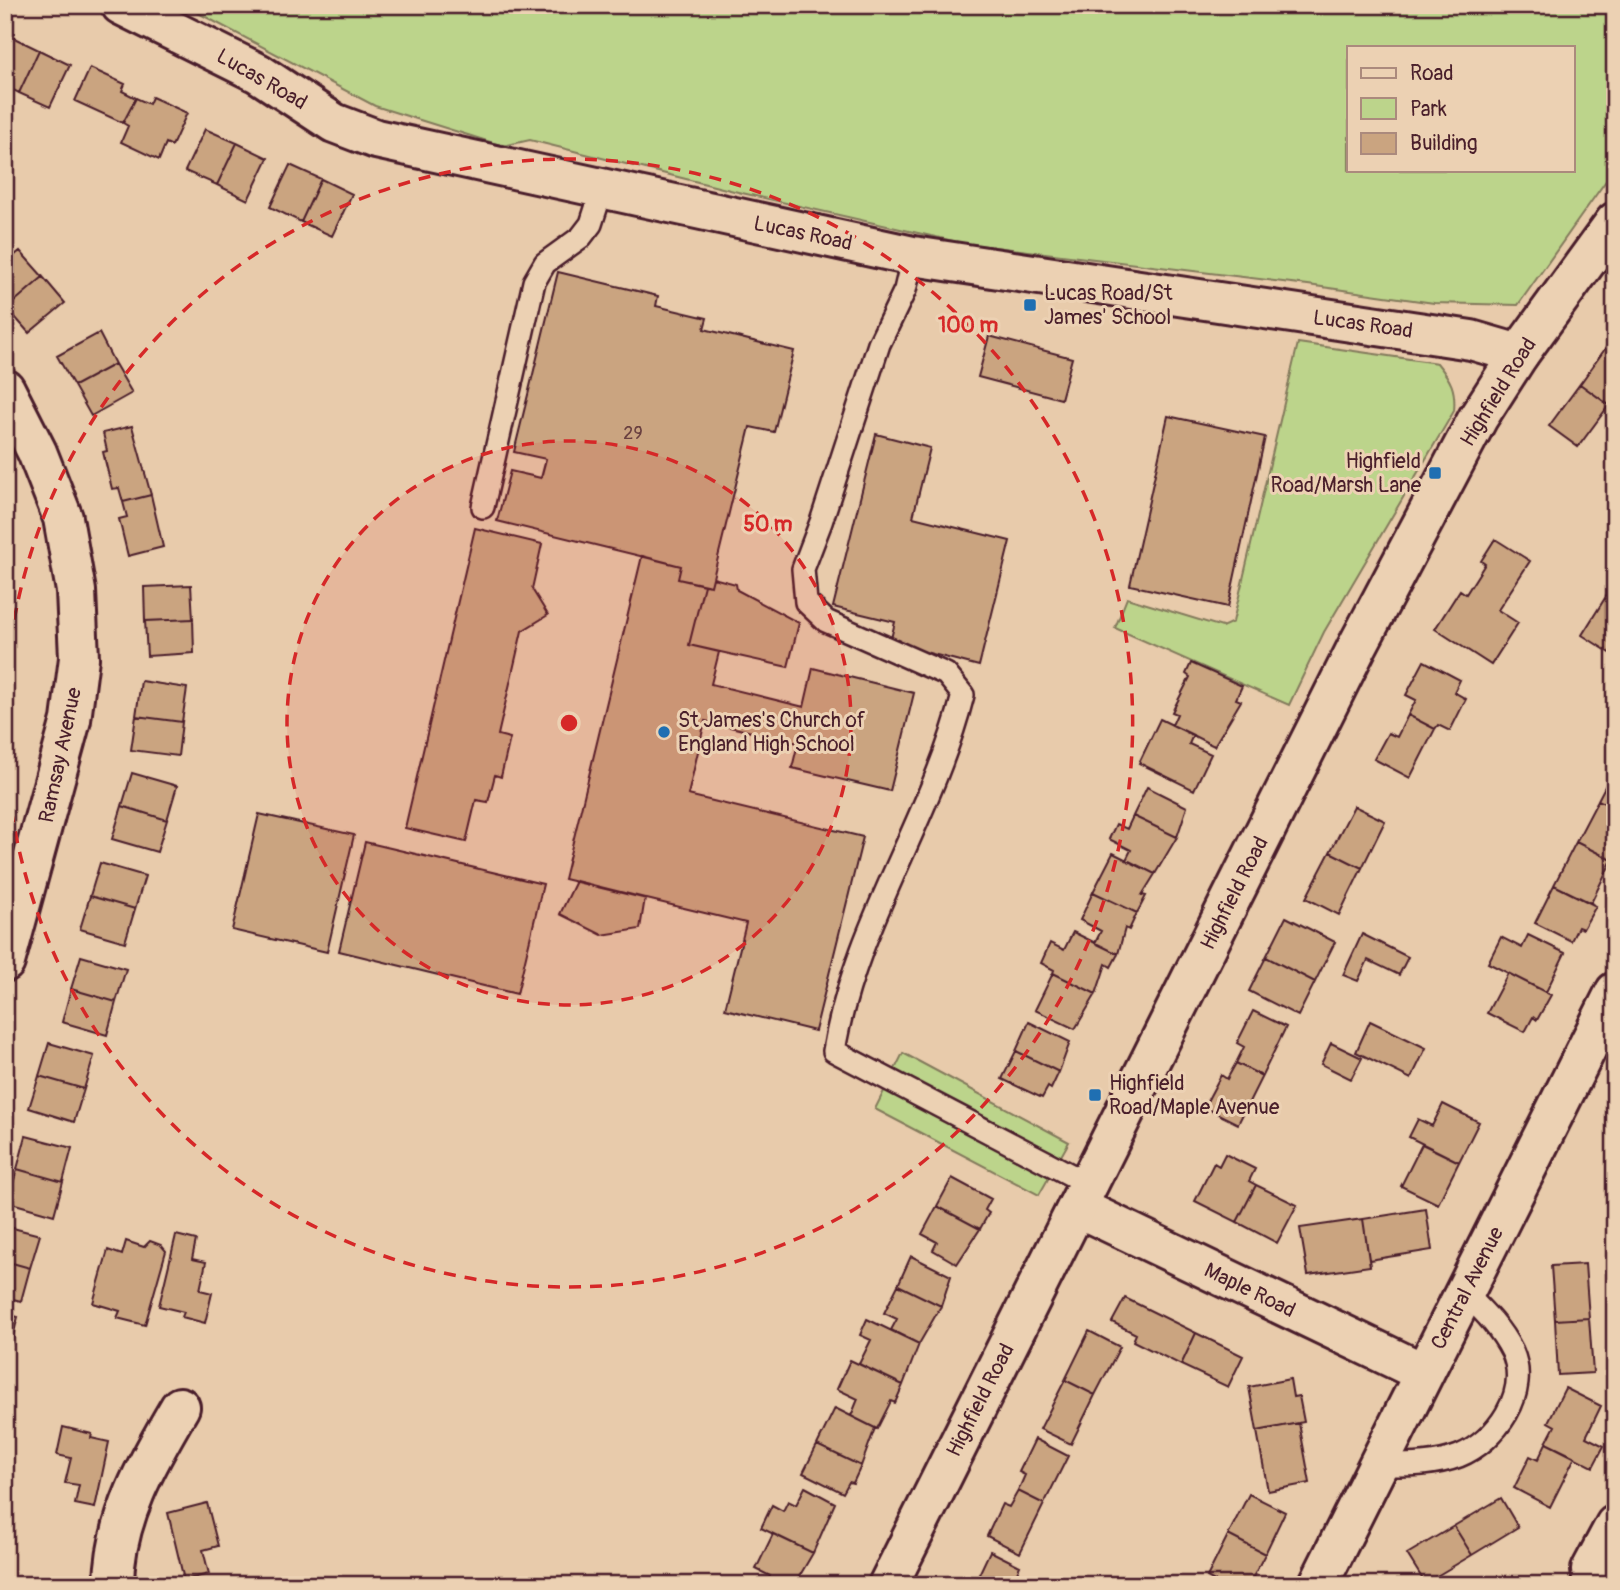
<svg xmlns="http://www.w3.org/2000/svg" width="1620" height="1590" font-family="Pangolin,sans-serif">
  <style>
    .green { fill: #bcd48b; stroke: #837a5b; stroke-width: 2; fill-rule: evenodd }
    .building { fill: #caa480; stroke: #4a1f2b; stroke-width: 2 }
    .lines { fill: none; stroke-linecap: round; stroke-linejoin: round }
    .service-casing { stroke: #4a1f2b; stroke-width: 26 }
    .minor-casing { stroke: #4a1f2b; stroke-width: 44 }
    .tertiary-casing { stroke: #4a1f2b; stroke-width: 44 }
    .service { stroke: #ecd1b3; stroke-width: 21 }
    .minor { stroke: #ecd1b3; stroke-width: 38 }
    .tertiary { stroke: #ecd1b3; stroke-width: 38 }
    .ring { fill: none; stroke: #d62828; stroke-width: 3.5; stroke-dasharray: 12 9 }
    .poi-dot { fill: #1f6fb2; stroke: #ecd1b3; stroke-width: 2.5 }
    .labels { text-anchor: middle; stroke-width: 6; stroke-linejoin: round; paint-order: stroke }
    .number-label { font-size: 18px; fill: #6a4040 }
    .street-label { font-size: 21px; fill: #4a1f2b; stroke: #ecd1b3 }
    .poi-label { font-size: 21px; fill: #4a1f2b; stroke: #ecd1b3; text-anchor: start }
    .centre { fill: #d62828; stroke: #ecd1b3; stroke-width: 3.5 }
    .ring-label { font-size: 21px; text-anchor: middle; font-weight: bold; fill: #d62828; stroke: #ecd1b3; stroke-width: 6; stroke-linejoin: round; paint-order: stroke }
  </style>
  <rect width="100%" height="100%" fill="#e8cbab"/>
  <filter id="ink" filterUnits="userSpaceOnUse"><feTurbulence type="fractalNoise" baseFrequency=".0143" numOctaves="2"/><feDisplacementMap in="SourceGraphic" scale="14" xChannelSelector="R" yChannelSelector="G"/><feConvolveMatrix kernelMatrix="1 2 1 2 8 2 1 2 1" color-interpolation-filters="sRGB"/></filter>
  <g filter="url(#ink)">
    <path class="green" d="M183 5H1615V168L1518 305 1434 303 1308 285 962 243 742 193 530 140 503 146 375 106ZM1573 47V170H1349V47Z
      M1298 343 1437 363C1451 380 1456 389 1454 411L1324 632 1289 705 1115 628 1127 598 1222 627 1233 622Z
      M903 1053 1069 1142 1039 1195 875 1109Z"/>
    <path class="building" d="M8 35 39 50 19 93 5 86Z
      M39 50 70 65 50 107 19 93Z
      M90 68 125 84 122 91 136 98 123 123 75 101Z
      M152 97 187 113 172 146 166 143 159 160 121 142 128 126 123 123 136 98 149 104Z
      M205 129 237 143 217 185 185 171Z
      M237 143 268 158 248 200 217 185Z
      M290 165 321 179 301 222 270 207Z
      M321 179 352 194 332 236 301 222Z
      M20 251 43 277 7 308 5 263Z
      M558 272 658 296 656 306 707 318 704 329 794 351 774 432 750 427 711 586 678 579 681 566 497 521 510 471 541 478 546 459 514 452Z
      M43 277 65 303 29 333 7 308Z
      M99 333 115 364 74 386 57 356Z
      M989 336 1072 358 1061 399 978 377Z
      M1610 342 1615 345V397L1609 405 1580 384Z
      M115 364 132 393 91 416 74 386Z
      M1580 384 1609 405 1578 447 1549 426Z
      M1168 416 1265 437 1228 607 1130 585Z
      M132 426 151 495 123 502 119 488 112 489 103 452 107 451 103 433Z
      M876 434 930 448 913 517 1010 541 979 666 890 643 895 622 833 607Z
      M151 495 163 547 128 556 119 519 127 517 123 502Z
      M475 528 542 544 532 589 548 615 522 631 498 735 510 738 501 777 495 775 488 802 476 800 466 842 405 828Z
      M1495 539 1530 561 1498 610 1518 623 1491 665 1435 629 1460 590 1466 594 1485 564 1481 561Z
      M642 556 681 566 678 579 704 585 689 645 719 652 711 684 804 707 813 668 914 693 890 791 792 768 798 743 705 721 688 795 863 837 815 1031 725 1009 746 923 564 879Z
      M713 578 736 584 737 590 799 623 788 667 689 645 704 585 711 586Z
      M1615 582V656L1582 635Z
      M191 585 193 619 145 621 144 587Z
      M193 619 194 653 147 656 145 621Z
      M1424 661 1460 680 1454 692 1466 699 1450 731 1438 725 1435 729 1408 715 1416 700 1406 695Z
      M1191 663 1242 686 1236 699 1241 701 1214 746 1172 725 1177 714 1172 712 1190 677 1186 674Z
      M141 681 187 688 182 722 136 716Z
      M1408 715 1435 729 1410 778 1374 759 1388 733 1397 737Z
      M136 716 182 722 178 756 131 750Z
      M1160 719 1193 735 1189 744 1211 754 1194 790 1139 763Z
      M1615 767V808L1598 800Z
      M132 773 177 786 167 820 122 806Z
      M1147 787 1187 807 1177 837 1133 816Z
      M1598 800 1615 808 1612 860 1576 842Z
      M122 806 167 820 157 852 112 839Z
      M1354 806 1385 821 1362 868 1330 852Z
      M259 814 354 835 327 952 232 930Z
      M1133 816 1177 837 1155 874 1126 860 1131 850 1109 839 1116 824 1127 829Z
      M365 842 543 884 517 994 339 951Z
      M1576 842 1612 860 1591 903 1554 885Z
      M1330 852 1362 868 1339 915 1306 898Z
      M1113 853 1155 874 1142 895 1146 896 1137 913 1093 892Z
      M100 863 145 876 135 909 90 896Z
      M576 881 645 898 640 929 602 935 560 914Z
      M1554 885 1596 906 1583 929 1578 927 1571 941 1535 923Z
      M1093 892 1137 913 1129 930 1125 928 1118 954 1095 943 1101 931 1080 920Z
      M90 896 135 909 125 942 80 929Z
      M1286 917 1335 942 1315 982 1266 957Z
      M1073 932 1118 954 1111 967 1106 964 1096 994 1053 973 1054 970 1041 963 1050 943 1064 950Z
      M1362 934 1408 957 1399 975 1368 960 1358 981 1343 975Z
      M1528 935 1565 953 1546 992 1488 963 1501 937 1522 948Z
      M81 956 126 969 116 1002 71 989Z
      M1266 957 1315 982 1298 1016 1249 991Z
      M1053 973 1096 994 1075 1029 1035 1010Z
      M1508 973 1551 995 1537 1020 1533 1017 1525 1032 1487 1013Z
      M71 989 116 1002 107 1035 62 1022Z
      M1253 1011 1286 1027 1262 1076 1236 1063 1244 1047 1237 1043Z
      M1370 1021 1426 1048 1411 1079 1356 1052Z
      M1029 1022 1070 1042 1059 1072 1016 1051Z
      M49 1043 94 1056 84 1089 39 1076Z
      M1331 1043 1362 1058 1351 1079 1321 1064Z
      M1016 1051 1059 1072 1051 1089 1048 1087 1042 1098 1002 1079Z
      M1236 1063 1262 1076 1238 1124 1204 1107 1221 1075 1227 1079Z
      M39 1076 84 1089 74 1122 29 1108Z
      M1443 1104 1479 1122 1459 1162 1409 1137 1418 1119 1432 1126Z
      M26 1136 72 1148 63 1182 17 1169Z
      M1422 1144 1459 1162 1438 1204 1401 1186Z
      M1225 1154 1255 1169 1249 1181 1256 1185 1237 1222 1195 1201 1214 1163 1219 1166Z
      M17 1169 63 1182 54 1215 8 1202Z
      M952 1178 991 1199 985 1210 989 1213 980 1229 937 1206Z
      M1256 1185 1297 1205 1277 1243 1237 1222Z
      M937 1206 980 1229 957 1264 933 1250 937 1242 922 1234Z
      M1426 1209 1432 1250 1369 1260 1363 1219Z
      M1363 1219 1370 1266 1308 1275 1300 1228Z
      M5 1226 40 1235 30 1268 5 1261Z
      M176 1235 196 1240 192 1259 206 1262 200 1290 212 1293 205 1323 182 1317 184 1312 159 1306Z
      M126 1241 144 1247 150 1241 161 1245 166 1251 145 1325 117 1318 120 1311 93 1303 108 1250 122 1255Z
      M911 1256 951 1276 941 1306 898 1285Z
      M5 1261 30 1268 21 1301 5 1297Z
      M1585 1264 1589 1318 1555 1320 1551 1266Z
      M898 1285 941 1306 919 1344 891 1330 897 1319 884 1313Z
      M1125 1298 1196 1333 1181 1365 1133 1341 1136 1334 1112 1322Z
      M5 1314 18 1317 9 1351 5 1350Z
      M1589 1318 1593 1373 1558 1375 1555 1320Z
      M867 1319 919 1344 903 1385 859 1364 871 1340 860 1335Z
      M1089 1331 1120 1347 1095 1395 1065 1380Z
      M1196 1333 1243 1356 1228 1387 1181 1365Z
      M850 1360 903 1385 895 1403 891 1401 877 1429 851 1416 858 1399 837 1389Z
      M1290 1379 1293 1397 1299 1396 1304 1422 1257 1431 1249 1387Z
      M1065 1380 1095 1395 1071 1444 1040 1429Z
      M1565 1388 1601 1406 1586 1437 1604 1446 1593 1467 1546 1443 1555 1426 1548 1422Z
      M835 1408 875 1428 861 1466 817 1445Z
      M1299 1423 1310 1483 1268 1491 1257 1431Z
      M63 1427 92 1434 91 1438 109 1442 95 1508 75 1504 79 1485 65 1483 71 1458 57 1455Z
      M1035 1439 1068 1456 1044 1504 1018 1491 1025 1475 1019 1472Z
      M1546 1443 1575 1457 1550 1507 1514 1488 1530 1456 1538 1460Z
      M817 1445 861 1466 853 1483 849 1482 843 1493 803 1473Z
      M805 1487 835 1503 813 1553 761 1528 772 1505 783 1511 788 1501 796 1505Z
      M1018 1491 1044 1504 1020 1553 987 1536 1002 1504 1009 1507Z
      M1249 1494 1285 1512 1265 1554 1228 1535Z
      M1501 1498 1518 1527 1472 1555 1454 1526Z
      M207 1503 218 1546 203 1550 209 1574 184 1580 168 1513Z
      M1454 1526 1472 1555 1425 1583 1407 1554Z
      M773 1534 813 1553 796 1582 800 1585H770L766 1583 770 1576 756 1569Z
      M1228 1535 1265 1554 1249 1585H1222L1207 1577Z
      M990 1551 1020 1566 1011 1585H974Z"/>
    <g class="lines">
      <defs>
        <path id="service" d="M913 256 905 290 879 344 821 522 803 569 806 602 826 621 946 674 963 695C932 818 854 926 834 1051L1088 1184
          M483 507 534 282 545 263 581 237 591 224 602 190
          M1378 1465C1405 1465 1433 1466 1459 1456 1496 1441 1531 1393 1512 1351 1500 1327 1483 1311 1465 1293"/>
        <path id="minor" d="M121 5 258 73 334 123 376 139 913 256 1471 340 1519 354
          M5 389 37 452 63 518 76 591 79 658 71 720 5 962
          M1077 1207 1424 1373
          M114 1585C114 1520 148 1461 180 1407
          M1318 1585 1615 992
          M1593 1585 1591 1570 1615 1525"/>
        <path id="tertiary" d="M888 1585 1358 645 1478 418 1519 354 1615 222"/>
      </defs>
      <use href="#service" class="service-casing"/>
      <use href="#minor" class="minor-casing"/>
      <use href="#tertiary" class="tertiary-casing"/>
      <use href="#service" class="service"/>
      <use href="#minor" class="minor"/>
      <use href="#tertiary" class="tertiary"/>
    </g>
  </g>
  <circle cx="569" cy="723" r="282" fill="#d62828" fill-opacity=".12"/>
  <g class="ring">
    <circle cx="569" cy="723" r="282"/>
    <path d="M5 703A564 564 0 1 1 5 743"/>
  </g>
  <g class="poi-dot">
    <rect x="1023" y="298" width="14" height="14" rx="3.5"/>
    <rect x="1428" y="466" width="14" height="14" rx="3.5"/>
    <circle cx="664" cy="732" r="7"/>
    <rect x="1088" y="1088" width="14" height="14" rx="3.5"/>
  </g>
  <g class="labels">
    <g class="number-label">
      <text x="633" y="439">29</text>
    </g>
    <g class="street-label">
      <text transform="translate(262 79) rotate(30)" y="7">Lucas Road</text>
      <text transform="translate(803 233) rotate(12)" y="7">Lucas Road</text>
      <text transform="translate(1363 324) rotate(8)" y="7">Lucas Road</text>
      <text transform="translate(1498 392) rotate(-58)" y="7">Highfield Road</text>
      <text transform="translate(60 755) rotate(-78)" y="7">Ramsay Avenue</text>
      <text transform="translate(1234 893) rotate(-63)" y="7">Highfield Road</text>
      <text transform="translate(1467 1288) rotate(-63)" y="7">Central Avenue</text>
      <text transform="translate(1250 1290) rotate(26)" y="7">Maple Road</text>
      <text transform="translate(980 1400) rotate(-63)" y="7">Highfield Road</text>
    </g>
    <g class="poi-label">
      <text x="1044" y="300">Lucas Road/St<tspan x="1044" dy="24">James' School</tspan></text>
      <text x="1421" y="468" text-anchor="end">Highfield<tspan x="1421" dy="24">Road/Marsh Lane</tspan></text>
      <text x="678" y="727">St James's Church of<tspan x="678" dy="24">England High School</tspan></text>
      <text x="1109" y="1090">Highfield<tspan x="1109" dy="24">Road/Maple Avenue</tspan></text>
    </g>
  </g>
  <circle cx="569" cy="723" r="10" class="centre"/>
  <g class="ring-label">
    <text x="968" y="332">100 m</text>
    <text x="768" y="531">50 m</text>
  </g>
  <rect width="1620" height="1590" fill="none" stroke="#ecd1b3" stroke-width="28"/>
  <rect x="14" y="14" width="1592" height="1562" fill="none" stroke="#4a1f2b" stroke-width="2.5" filter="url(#ink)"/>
  <rect x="1347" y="46" width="228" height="126" fill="#ecd1b3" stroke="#ab8a7d" stroke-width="2"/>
  <rect x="1361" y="68" width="35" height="10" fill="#ecd1b3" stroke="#ab8a7d" stroke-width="2"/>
  <text x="1410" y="80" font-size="21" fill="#4a1f2b">Road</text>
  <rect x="1361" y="98" width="35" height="21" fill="#bcd48b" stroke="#ab8a7d" stroke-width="2"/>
  <text x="1410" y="116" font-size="21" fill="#4a1f2b">Park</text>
  <rect x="1361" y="133" width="35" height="21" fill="#caa480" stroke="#ab8a7d" stroke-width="2"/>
  <text x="1410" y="150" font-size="21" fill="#4a1f2b">Building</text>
</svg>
